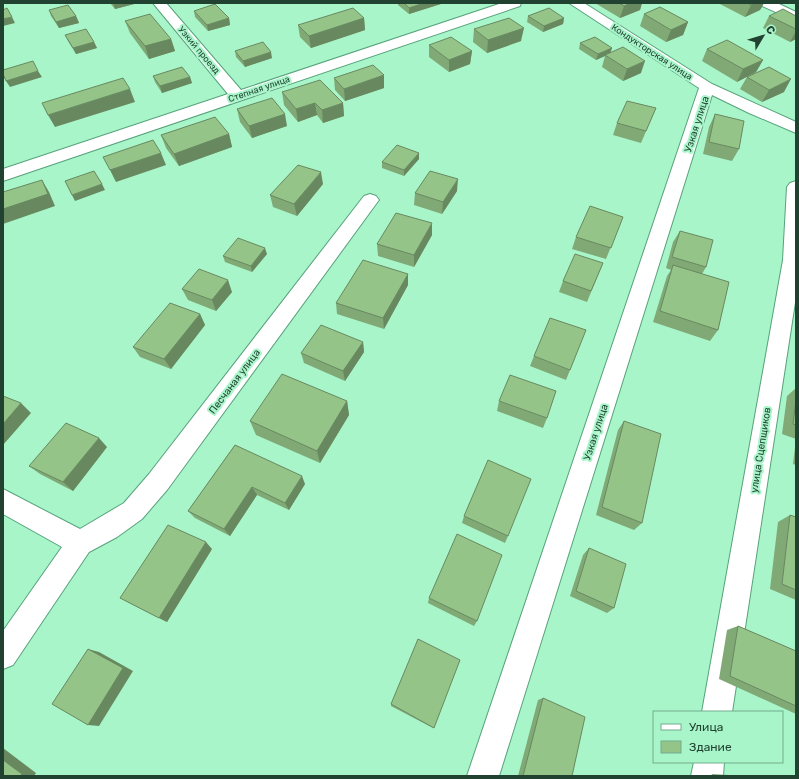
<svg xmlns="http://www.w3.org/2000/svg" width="799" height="779" font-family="Rubik,sans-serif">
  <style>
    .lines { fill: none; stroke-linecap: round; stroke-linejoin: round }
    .street-casing { stroke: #57a27b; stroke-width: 2 }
    .street { fill: #fff; fill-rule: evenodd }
    .wall { fill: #80a976 }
    .shaded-wall { fill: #688960 }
    .building { fill: #95c489; stroke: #688960 }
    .labels { text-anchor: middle; stroke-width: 4; stroke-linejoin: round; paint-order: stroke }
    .far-street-label { font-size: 9px; fill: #224231; stroke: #a8f5ca }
    .street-label { font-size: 10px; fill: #224231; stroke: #a8f5ca }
  </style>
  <rect width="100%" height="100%" fill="#a8f5ca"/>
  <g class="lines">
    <defs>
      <path id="street" d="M153 3H166L241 90 502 3H521L520 6 3 181V169L228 94Z
        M569 3H584L712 84 796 122V133L749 113 712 95 499 776H467L699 88Z
        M761 3H777L796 12V21L762 6Z
        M796 181V296L732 712H702L783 260 787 187 790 183Z
        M370 194 376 196 379 200 376 204 167 490 142 519 117 537 89 552 13 665 3 669V631L62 547 3 514V489L80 529 124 503 149 474 364 196Z
        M694 762H724L723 776H691Z"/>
    </defs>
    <use href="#street" class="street-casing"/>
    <use href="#street" class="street"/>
  </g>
  <path class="wall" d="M110 3H138L115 9Z
    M398 3H444L409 14 398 5Z
    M595 3H642L640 10 620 18Z
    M718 3H764L760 10 745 17Z
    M49 10 76 16 79 23 59 28 51 16Z
    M194 11 229 18 230 25 208 31 195 17Z
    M644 14 688 22 683 35 666 42 640 26Z
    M528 16 564 18 563 24 543 32 527 22Z
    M769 16H796V39L790 42 763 28Z
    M364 18 365 30 311 48 300 37 298 25Z
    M125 21 171 39 175 51 149 59 130 33Z
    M474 29 521 41 487 53 473 42Z
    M65 35 94 42 97 48 76 54 68 41Z
    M580 43 612 48 610 53 641 73 623 81 602 67 605 56 596 60 579 49Z
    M429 45 472 51 470 64 449 72 429 57Z
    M707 49 763 60 756 72 737 82 702 61Z
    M235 51 272 58 245 67 236 57Z
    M153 76 190 77 192 83 162 93 155 82Z
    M747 77 784 92 762 102 740 89Z
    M334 78 384 88 345 101 335 90Z
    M282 92 343 103 344 116 323 123 317 115 298 122 284 105Z
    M656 108 641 143 613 135 617 123Z
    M237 109 287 126 252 138 240 122Z
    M715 114 739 149 732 161 703 154 709 127Z
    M229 134 232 147 179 166 166 148 161 135Z
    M419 153V159L404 176 382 168V162Z
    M323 184 297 216 273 207 270 195Z
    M457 191 442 214 414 205 415 193Z
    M623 217 606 259 572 249 576 237Z
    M680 231 706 267 702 274 718 330 710 341 653 322 667 276 671 270 666 268 673 242Z
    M432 235 414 267 378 256 377 244Z
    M267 254 252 272 225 262 223 256Z
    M603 263 587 302 559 292 563 281Z
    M408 274V285L384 329 337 314 336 303Z
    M182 289 232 292 216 311 188 300Z
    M200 314 205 325 171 369 140 357 133 347Z
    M363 342 364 352 345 381 304 363 301 353Z
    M534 356 570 370 566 380 530 366Z
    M796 388V465L793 464 796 439 782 434 787 396Z
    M347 401 349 415 320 463 256 435 250 421Z
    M499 401 547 418 543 428 497 411Z
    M624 421 642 523 634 530 596 515 618 430Z
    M235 445 305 484 289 510 257 495 230 536 195 518 188 511Z
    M107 447 73 491 40 474 29 466Z
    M790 515 796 517V600L770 589 778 522Z
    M464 516 508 536 505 543 462 523Z
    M589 548 614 608 607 613 570 596 583 555Z
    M212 549 167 622 120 598Z
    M429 598 477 621 474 626 428 603Z
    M738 626 796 651V714L719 679 727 630Z
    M543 698 572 776H518L538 700Z
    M391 704 434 728H433L391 706Z
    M712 774 729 775 731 776H711Z"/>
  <path class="shaded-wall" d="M113 3H138L115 9Z
    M424 3H444L409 14V8Z
    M631 3H642L640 10 620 18 624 6Z
    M755 3H764L760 10 745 17 751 5Z
    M76 16 79 23 59 28 56 22Z
    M12 17 15 23 3 26V19Z
    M229 18 230 25 208 31 207 25Z
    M364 18 365 30 311 48 309 36Z
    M564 18 563 24 543 32 544 26Z
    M688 22 683 35 666 42 671 30Z
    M524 28 521 41 487 53 488 40Z
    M796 31V39L790 42Z
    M171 39 175 51 149 59 145 46Z
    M94 42 97 48 76 54 73 48Z
    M612 48 610 54 605 55V56L596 60 598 54Z
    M472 51 470 64 449 72V60Z
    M271 52 272 58 245 67 243 61Z
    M763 60 756 72 737 82 743 69Z
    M645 61 641 73 623 81 627 69Z
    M38 71 42 77 10 87 6 81Z
    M384 75V88L345 101 344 89Z
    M190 77 192 83 162 93 160 86Z
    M791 79 784 92 762 102 769 90Z
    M130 89 135 102 55 127 48 115Z
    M315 103 317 115 298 122 296 109Z
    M343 103 344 116 323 123 322 110Z
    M285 114 287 126 252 138 249 126Z
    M229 134 232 147 179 166 174 154Z
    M161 153 166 165 116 182 110 170Z
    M419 153V159L404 176V170Z
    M321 172 323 184 297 216 294 204Z
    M458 179 457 191 442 214 443 202Z
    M42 180 49 192 55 206 3 224V209Z
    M102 184 105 190 75 201 72 195Z
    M432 223V235L414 267V255Z
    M265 248 267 254 252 272 251 266Z
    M408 274V285L384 329 383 318Z
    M228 280 232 292 216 311 212 300Z
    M200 314 205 325 171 369 164 359Z
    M363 342 364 352 345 381 343 371Z
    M347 401 349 415 320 463 317 451Z
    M21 403 31 413 3 445V424Z
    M99 438 107 447 73 491 63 482Z
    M302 476 305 484 289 510 285 503Z
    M252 487 257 495 230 536 224 529Z
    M206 542 212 549 167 622 159 618Z
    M88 649 99 652 133 671 99 726 88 725Z
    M3 748 36 773 34 776H20L3 760Z"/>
  <path class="building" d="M404 3H424L409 8Z
    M619 3H631L624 6Z
    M747 3H755L751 5Z
    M215 4 229 18 207 25 194 11Z
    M68 5 76 16 56 22 49 10Z
    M660 7 688 22 671 30 644 14Z
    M7 8 12 17 3 19V10Z
    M353 8 364 18 309 36 298 25Z
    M549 8 564 18 544 26 528 16Z
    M783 9 796 16V29L769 16Z
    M150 14 171 39 145 46 125 21Z
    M509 18 524 28 488 40 474 29Z
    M86 29 94 42 73 48 65 35Z
    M451 37 472 51 449 60 429 45Z
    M595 37 612 48 598 54 580 43Z
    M727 40 763 60 743 69 707 49Z
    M263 42 271 52 243 61 235 51Z
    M623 47 645 61 627 69 605 55Z
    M33 61 38 71 6 81 3 74V70Z
    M373 65 384 75 344 89 334 78Z
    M182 67 190 77 160 86 153 76Z
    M769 67 791 79 769 90 747 77Z
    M123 78 130 89 48 115 42 103Z
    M320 80 343 103 322 110 315 103 296 109 282 92Z
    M272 98 285 114 249 126 237 109Z
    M627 101 656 108 646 131 617 123Z
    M715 114 744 121 739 149 709 142Z
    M215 117 229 134 174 154 161 135Z
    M153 140 161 153 110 170 103 157Z
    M397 145 419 153 404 170 382 162Z
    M298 165 321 172 294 204 270 195Z
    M94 171 102 184 72 195 65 181Z
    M430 171 458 179 443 202 415 193Z
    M42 180 48 194 3 209V192Z
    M590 206 623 217 611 248 576 237Z
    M396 213 432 223 414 255 377 244Z
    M680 231 713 240 706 267 672 257Z
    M238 238 265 248 251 266 223 256Z
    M575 254 603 263 591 291 563 281Z
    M363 260 408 274 383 318 336 303Z
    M673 265 729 282 718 330 660 311Z
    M199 269 228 280 212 300 182 289Z
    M170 303 200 314 164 359 133 347Z
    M550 318 586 330 570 370 534 356Z
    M321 325 363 342 343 371 301 353Z
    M282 374 347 401 317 451 250 421Z
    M510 375 556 391 547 418 499 401Z
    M3 396 21 403 3 424Z
    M796 400V425L793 424Z
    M624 421 661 434 642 523 602 507Z
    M66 423 99 438 63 482 29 466Z
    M235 445 302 476 285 503 252 487 224 529 188 511Z
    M488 460 531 479 508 536 464 516Z
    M790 515 796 517V590L782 584Z
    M168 525 206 542 159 618 120 598Z
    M457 534 502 555 477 621 429 598Z
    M589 548 626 564 614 608 576 591Z
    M738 626 796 651V706L730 676Z
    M418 639 460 660 434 728 391 704Z
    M88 649 123 668 88 725 52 704Z
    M543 698 585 717 572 776H523Z
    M3 760 22 774 20 776H3Z"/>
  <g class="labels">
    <g class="far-street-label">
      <text transform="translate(199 50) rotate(50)" y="3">Узкий проезд</text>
      <text transform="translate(652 52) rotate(33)" y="3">Кондукторская улица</text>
      <text transform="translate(259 89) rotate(-19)" y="3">Степная улица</text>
    </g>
    <g class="street-label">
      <text transform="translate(696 124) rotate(-72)" y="4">Узкая улица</text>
      <text transform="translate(234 381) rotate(-53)" y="4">Песчаная улица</text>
      <text transform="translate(595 432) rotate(-72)" y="4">Узкая улица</text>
      <text transform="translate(760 450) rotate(-81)" y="4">улица Сцепщиков</text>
    </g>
  </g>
  <rect width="799" height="779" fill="none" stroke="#224231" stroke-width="8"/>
  <rect x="653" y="711" width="130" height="52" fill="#a8f5ca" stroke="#72ad8d"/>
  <rect x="661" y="724" width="20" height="6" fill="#ffffff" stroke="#72ad8d"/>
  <text x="689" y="731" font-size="12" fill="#224231">Улица</text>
  <rect x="661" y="741" width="20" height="12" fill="#95c489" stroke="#72ad8d"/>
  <text x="689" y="751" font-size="12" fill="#224231">Здание</text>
  <g transform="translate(763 36) rotate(52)" stroke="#a8f5ca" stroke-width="3" paint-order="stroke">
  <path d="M0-3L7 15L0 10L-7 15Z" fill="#224231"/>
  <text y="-6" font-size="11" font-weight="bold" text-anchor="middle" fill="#224231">С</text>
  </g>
</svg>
